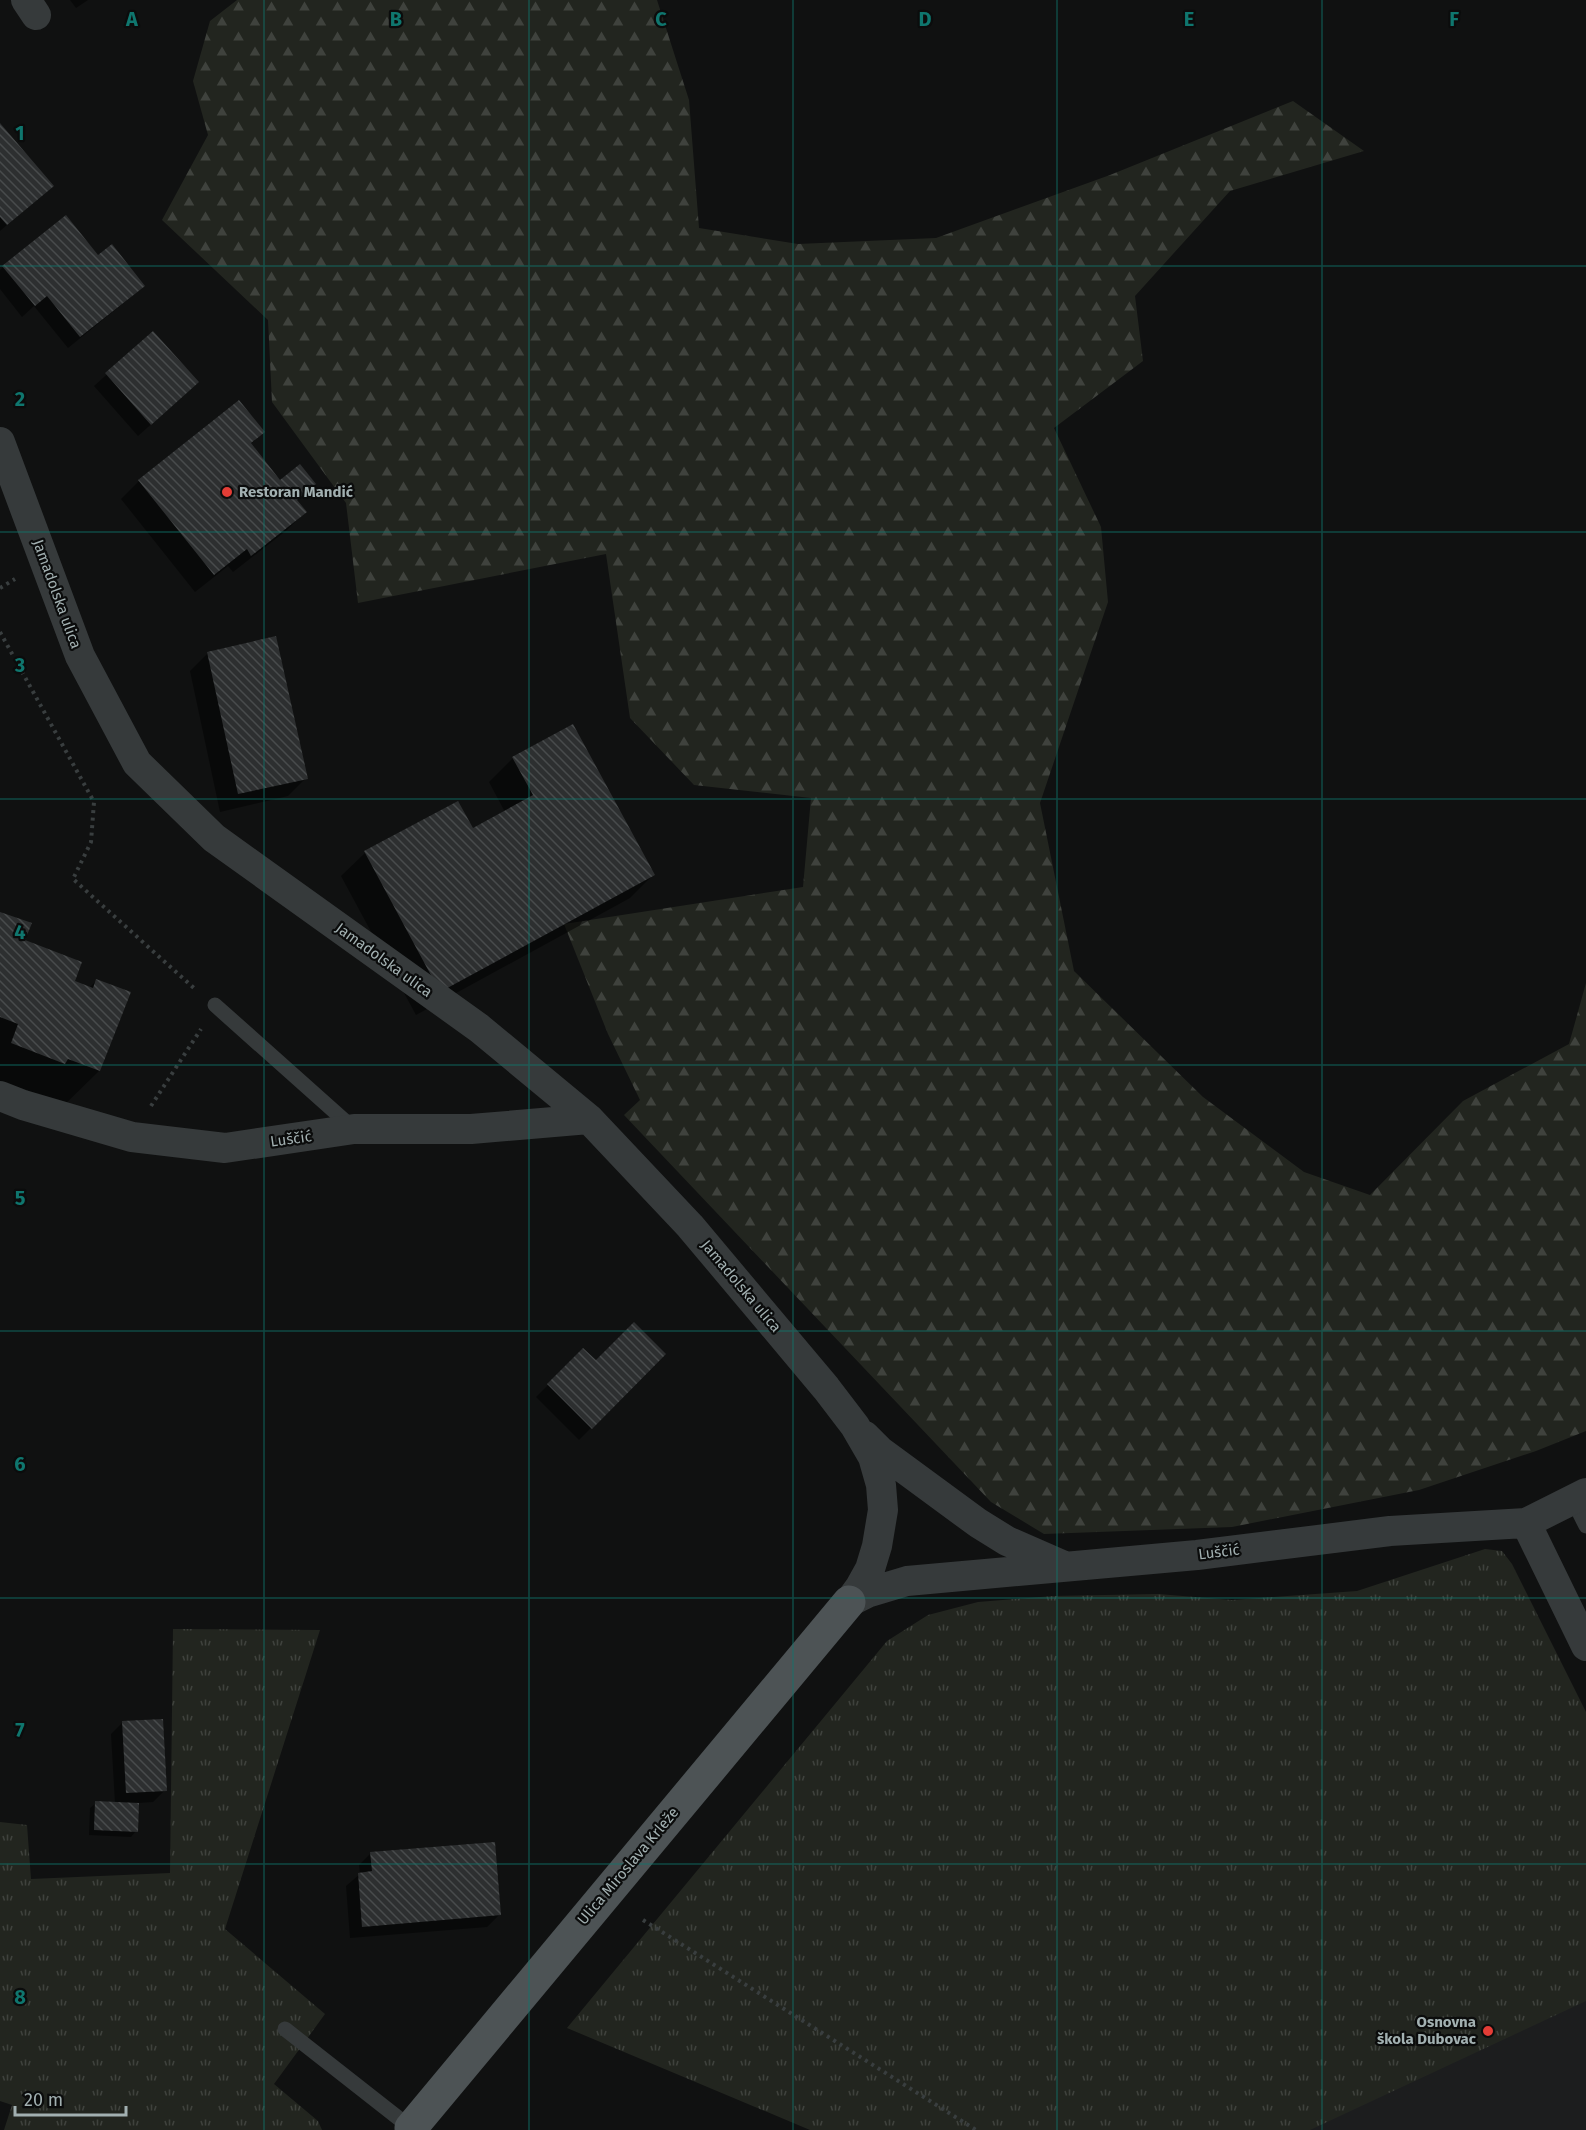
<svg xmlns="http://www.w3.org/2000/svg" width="1586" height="2130" font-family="'Fira Sans',sans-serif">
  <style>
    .built { fill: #1c1d1e }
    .grass { fill: url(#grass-tufts) }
    .forest { fill: url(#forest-firs) }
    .shadow { fill: #0007 }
    .building { fill: url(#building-back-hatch) }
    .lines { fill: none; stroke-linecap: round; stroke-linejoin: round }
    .path { stroke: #393e3f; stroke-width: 4; stroke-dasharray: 3 4.5; stroke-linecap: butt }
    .service { stroke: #363a3b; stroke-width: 15 }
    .minor { stroke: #363a3b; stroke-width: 30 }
    .primary { stroke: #4d5355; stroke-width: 33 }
    .grid { fill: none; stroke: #0f766e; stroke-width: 1.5; stroke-opacity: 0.55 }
    .poi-dot { fill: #e33d36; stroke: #0b0c0c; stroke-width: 2 }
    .labels { text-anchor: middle; stroke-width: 4.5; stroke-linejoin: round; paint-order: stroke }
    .poi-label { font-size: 15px; font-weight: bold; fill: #a2b0b1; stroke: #0b0c0c; text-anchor: start }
    .street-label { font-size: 15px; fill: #a2b0b1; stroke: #0b0c0c }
    .grid-label { font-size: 20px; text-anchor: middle; font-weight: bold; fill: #0f766e; stroke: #0b0c0c; stroke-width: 4.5; stroke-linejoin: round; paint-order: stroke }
  </style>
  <defs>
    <pattern id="grass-tufts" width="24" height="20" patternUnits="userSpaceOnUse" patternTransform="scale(1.5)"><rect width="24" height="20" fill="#22251f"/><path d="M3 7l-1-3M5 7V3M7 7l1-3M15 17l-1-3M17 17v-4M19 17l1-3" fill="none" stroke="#3f423d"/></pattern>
    <pattern id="forest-firs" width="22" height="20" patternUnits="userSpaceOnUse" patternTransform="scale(1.5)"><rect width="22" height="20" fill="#22251f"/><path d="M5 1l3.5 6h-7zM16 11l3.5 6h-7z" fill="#3f423d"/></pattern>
    <pattern id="building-back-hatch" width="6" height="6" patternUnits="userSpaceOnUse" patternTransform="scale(1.5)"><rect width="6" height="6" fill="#2d2f30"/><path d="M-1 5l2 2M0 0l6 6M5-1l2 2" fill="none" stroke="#484b4c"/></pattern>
  </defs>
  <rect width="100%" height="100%" fill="#101111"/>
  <path class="built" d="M1586 1932V2130H1195Z"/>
  <path class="grass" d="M1485 1549 1502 1551 1512 1564 1586 1712V2001L1310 2130H810L567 2028 887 1641 928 1615 978 1602 1053 1596 1158 1594 1232 1600 1357 1591Z
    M173 1629 320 1630 225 1929 325 2014 274 2084 318 2121 322 2130H4L12 2105 0 2101V1822L27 1825 31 1879 170 1873Z"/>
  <path class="forest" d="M237 0H657L689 100 699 228 798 244 936 238 1110 175 1293 101 1364 151 1230 191 1135 296 1143 361 1054 428 1101 527 1108 602 1040 803 1074 971 1203 1097 1304 1172 1370 1195 1463 1101 1569 1044 1586 983V1431L1536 1451 1419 1490 1232 1527 1044 1534 991 1502 624 1115 640 1100 608 1034 564 924 803 887 811 798 694 785 630 718 606 554 358 603 346 503 272 402 268 320 162 220 208 135 193 81 210 21Z"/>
  <path class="shadow" d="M70 0H88L76 8Z
    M0 125 52 186 0 231Z
    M98 257 143 285 131 297 68 348 34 306 22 317 0 289V270L3 267Z
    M153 333 185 394 138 436 94 386Z
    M263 432 250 445 280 482 314 484 296 501 305 512 287 530 233 572 228 566 195 592 121 499 139 481Z
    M208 653 306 778 288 796 220 812 190 671Z
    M572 726 653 875 630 898 416 1015 341 876 365 853 457 803 472 830 505 812 489 782 513 758Z
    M0 913 23 941 73 982 89 988 97 980 99 1071 55 1114 0 1100Z
    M583 1350 596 1362 664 1354 579 1440 536 1397Z
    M123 1722 165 1790 153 1802 138 1803 136 1831 131 1837 89 1835 90 1808 96 1803H115L111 1734Z
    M371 1853 499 1915 487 1927 350 1938 346 1886 360 1874 359 1865Z"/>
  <path class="building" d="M0 123 54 186 7 225 0 217Z
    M66 215 98 255 112 244 145 286 80 337 47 296 35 306 2 266Z
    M153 331 199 382 151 425 105 373Z
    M239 400 265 432 251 443 280 480 300 464 316 484 297 500 307 512 251 556 247 549 214 575 138 480Z
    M276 636 308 779 238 794 207 652Z
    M573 724 655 875 440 992 364 851 458 801 473 828 533 795 512 757Z
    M0 912 32 923 25 940 82 962 75 981 93 988 96 979 131 992 100 1071 68 1059 65 1064 11 1043 18 1024 0 1017Z
    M634 1322 666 1354 592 1429 547 1384 583 1348 596 1360Z
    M163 1719 167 1791 126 1793 122 1721Z
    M95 1801 139 1803 138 1832 94 1830Z
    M495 1842 501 1915 362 1927 358 1873 372 1871 370 1852Z"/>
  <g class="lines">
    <path class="path" d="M0 588 15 579
      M0 632 94 802 91 842 73 879 196 990
      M151 1106 201 1029
      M643 1920 976 2130"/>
    <path class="service" d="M215 1005 354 1129
      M1573 1500 1586 1526
      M285 2029 411 2128"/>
    <path class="minor" d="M26 0 36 15
      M0 442 80 656 137 763 214 838 479 1028 589 1119 690 1226 826 1388 855 1426 873 1457 881 1485 883 1510 877 1546 870 1569 860 1587 849 1602
      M0 1096 23 1105 132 1137 225 1148 354 1129H471L589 1119
      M865 1436 880 1451 978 1523 1007 1541 1062 1565
      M1526 1523 1586 1646
      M849 1602 867 1593 907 1581 1197 1555 1390 1531 1526 1523 1586 1493"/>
    <path class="primary" d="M414 2130 411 2128 849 1602"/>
  </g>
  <path class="grid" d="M264 0V2130M529 0V2130M793 0V2130M1057 0V2130M1322 0V2130M0 266H1586M0 532H1586M0 799H1586M0 1065H1586M0 1331H1586M0 1598H1586M0 1864H1586"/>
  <g class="poi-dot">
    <circle cx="227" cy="492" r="6"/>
    <circle cx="1488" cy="2031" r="6"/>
  </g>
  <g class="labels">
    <g class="poi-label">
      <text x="239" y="497">Restoran Mandić</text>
      <text x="1476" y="2027" text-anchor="end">Osnovna<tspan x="1476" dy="17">škola Dubovac</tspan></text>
    </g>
    <g class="street-label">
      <text transform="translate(57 594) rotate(70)" y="5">Jamadolska ulica</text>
      <text transform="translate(384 960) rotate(36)" y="5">Jamadolska ulica</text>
      <text transform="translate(291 1139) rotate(-8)" y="5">Luščić</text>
      <text transform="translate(741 1286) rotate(50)" y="5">Jamadolska ulica</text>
      <text transform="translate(1219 1552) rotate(-7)" y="5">Luščić</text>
      <text transform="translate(628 1866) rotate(-50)" y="5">Ulica Miroslava Krleže</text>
    </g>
  </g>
  <g class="grid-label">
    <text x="132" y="26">A</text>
    <text x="396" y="26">B</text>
    <text x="661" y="26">C</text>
    <text x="925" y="26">D</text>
    <text x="1189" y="26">E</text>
    <text x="1454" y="26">F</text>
    <text x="20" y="140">1</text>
    <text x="20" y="406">2</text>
    <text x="20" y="672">3</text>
    <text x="20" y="939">4</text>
    <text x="20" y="1205">5</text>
    <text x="20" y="1471">6</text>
    <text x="20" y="1737">7</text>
    <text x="20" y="2004">8</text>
  </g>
  <path d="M15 2106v9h111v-9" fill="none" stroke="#a2b0b1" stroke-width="3"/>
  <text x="24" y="2106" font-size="18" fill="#a2b0b1" stroke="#0b0c0c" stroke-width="4.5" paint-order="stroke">20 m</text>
</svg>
